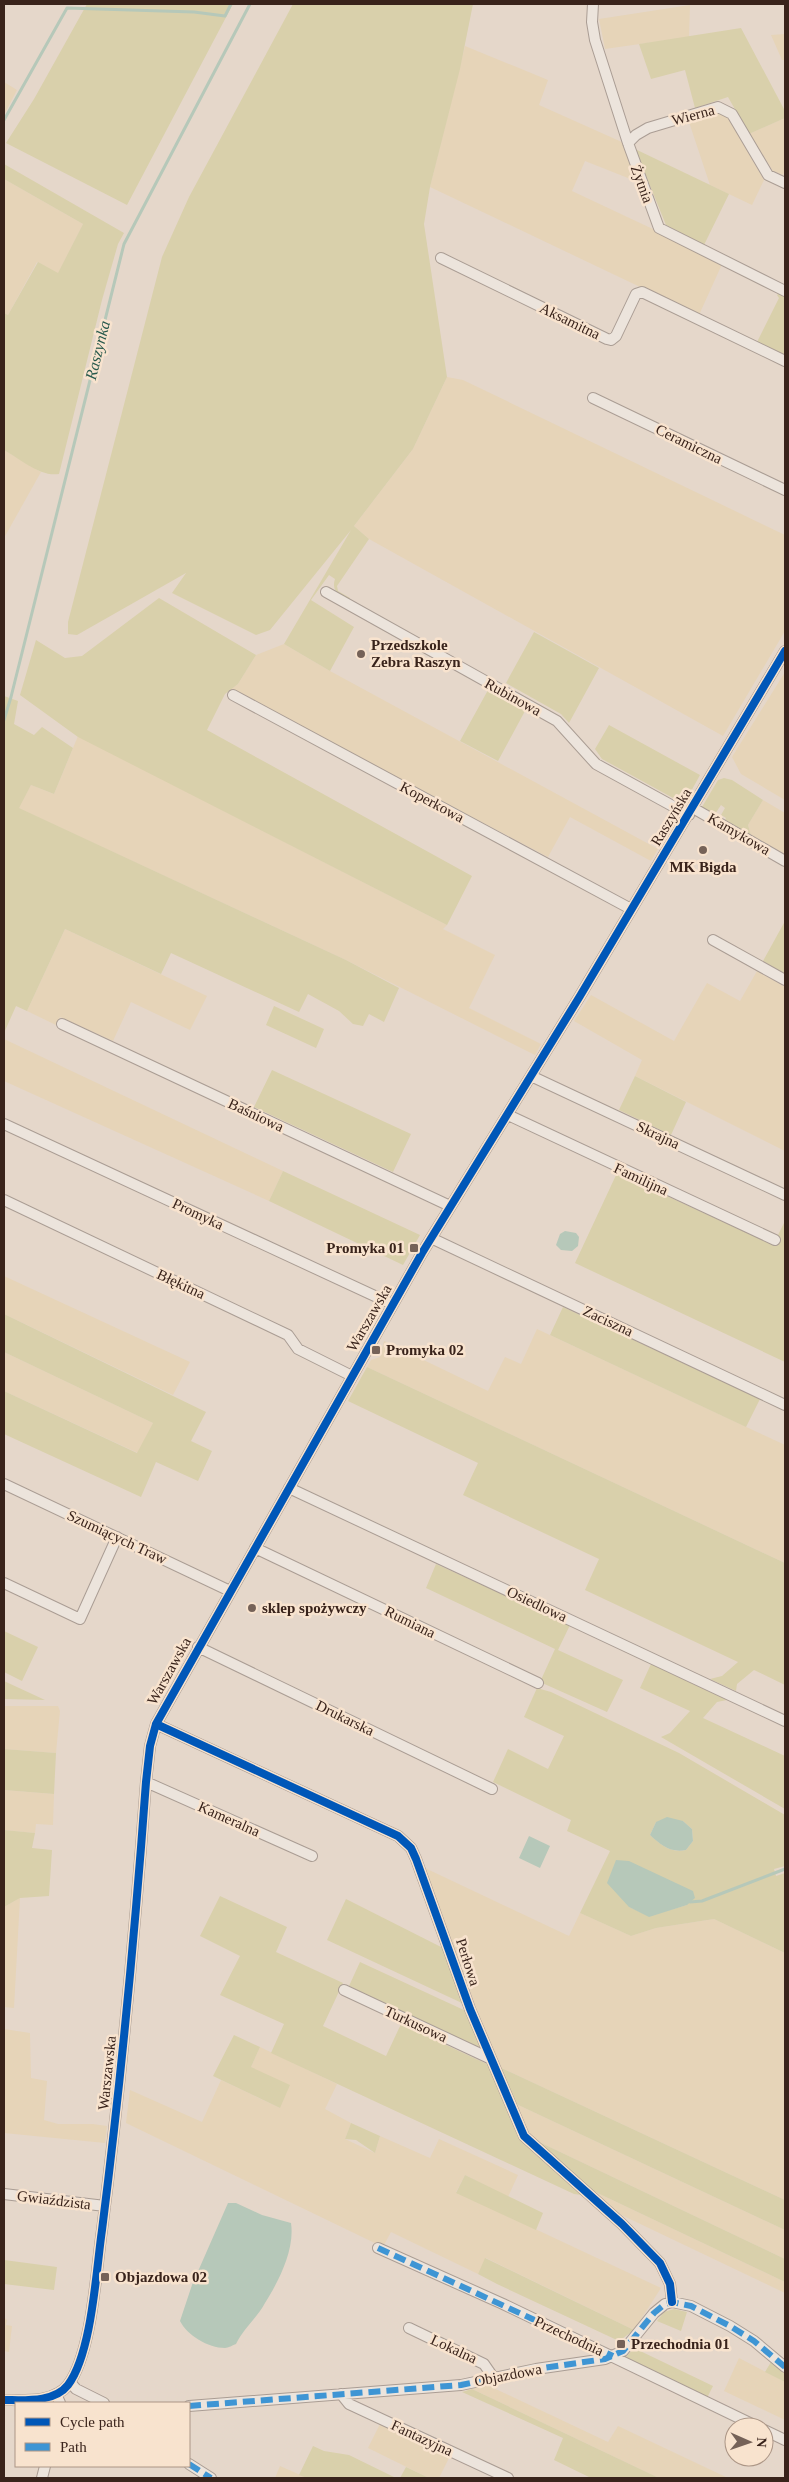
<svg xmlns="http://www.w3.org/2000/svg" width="789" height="2482" font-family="'Times New Roman',serif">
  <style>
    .farmland { fill: #e6d4b8 }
    .green { fill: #d9d0ab; fill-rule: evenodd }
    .water { fill: #b6c8b9 }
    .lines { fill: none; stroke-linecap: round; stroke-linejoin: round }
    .stream { stroke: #b6c8b9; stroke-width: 3 }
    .minor-casing { stroke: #aa9d94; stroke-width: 12 }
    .minor { stroke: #ece4dc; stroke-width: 10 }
    .quiet { stroke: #3e95d4; stroke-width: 6; stroke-dasharray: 12 6; stroke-linecap: butt }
    .cycleway-casing { stroke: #f8e3ce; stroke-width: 11 }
    .cycleway { stroke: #0057b8; stroke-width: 8 }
    .poi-dot { fill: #756258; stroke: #f8e3ce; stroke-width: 2 }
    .labels { text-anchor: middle; stroke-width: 5; stroke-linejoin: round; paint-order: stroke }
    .street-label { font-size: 15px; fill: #39231b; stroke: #f8e3ce }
    .poi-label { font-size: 15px; font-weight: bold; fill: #39231b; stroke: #f8e3ce; text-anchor: start }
    .water-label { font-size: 16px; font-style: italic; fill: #295a4d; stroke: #f8e3ce }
  </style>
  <rect width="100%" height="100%" fill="#e5d7ca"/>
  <path class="farmland" d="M690 5 689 37 605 49 599 19Z
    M785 34V60H782L771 35Z
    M465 46 548 80 539 105 624 143 638 182 585 161 572 191 723 262 699 315 430 187Z
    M4 82 17 90 4 115Z
    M713 111 727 116 764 180 752 205 710 185 689 122Z
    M785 118V170L783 175 773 171 749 134Z
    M4 179 83 224 58 274 37 262 8 315 4 313Z
    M447 377 463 380 785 535V631L723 736 369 539 354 526 413 449Z
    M4 450 41 472 4 538Z
    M284 644 330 671 658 849 651 861 570 817 548 857 230 690 238 684 256 655Z
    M785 672V800L741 774 732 757Z
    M78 736 447 925 443 929 495 955 469 1008 541 1044 535 1055 346 960 18 808 31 785 54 794Z
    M763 800 785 813V854L751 835 748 825Z
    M65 929 207 996 190 1030 131 1002 113 1041 60 1017 56 1025 27 1011Z
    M757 971 785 987V1151L635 1076 642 1060 574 1021 591 995 674 1041 707 983 740 1001Z
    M4 1039 283 1171 269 1201 4 1081Z
    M4 1276 190 1362 173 1395 4 1314Z
    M537 1329 785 1445V1563L367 1367 371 1360 380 1357 384 1341 488 1391 505 1357 521 1364Z
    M4 1352 153 1423 138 1453 4 1391Z
    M4 1706H58L60 1711 56 1753 4 1749Z
    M4 1790 54 1794 53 1825 36 1824 35 1833 4 1830Z
    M425 1868 569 1936 580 1913 631 1936 656 1928 714 1919 785 1953V2200L497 2066Z
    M20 1898 14 2008 4 2007V1907Z
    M4 2029 30 2033 31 2078 47 2081 44 2120 58 2124H93L107 2126 105 2143 4 2133Z
    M260 2047 337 2084 325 2109 351 2123 345 2139 375 2153 380 2136 430 2158 439 2139 518 2175 508 2197 465 2175 456 2192 661 2288 634 2330 486 2258 478 2274 391 2232 383 2247 126 2123 130 2090 202 2122 221 2080 280 2108 251 2067Z
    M514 2103 785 2230V2259L535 2140 527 2132Z
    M587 2188 785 2282V2293L611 2210Z
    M4 2317 7 2320 6 2325 12 2326 9 2352 4 2351Z
    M739 2358 785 2382V2420L724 2391Z
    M485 2384 608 2442 618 2426 728 2478H659L472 2389Z
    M380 2424 450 2456 439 2478H429L368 2448Z
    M280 2466 307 2478H275Z"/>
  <path class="green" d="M87 4H233L127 205 6 143 34 99Z
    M293 4H473L460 69 430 187 424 224 447 377 413 449 354 526 369 539 337 586 338 591 350 598 348 601C339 595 331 591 335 579L329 575 311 600 354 627 330 671 284 644 351 530 270 630 256 635 172 593 186 573 77 635 68 634V622L162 257 189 197Z
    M741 28 785 111V118L749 134 728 97 695 108 685 70 651 79 639 44Z
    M635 149 729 194 704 245 666 225Z
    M4 164 124 233 118 244 102 300 59 474C40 477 20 459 4 450V313L8 315 38 262 58 273 83 224 4 179Z
    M780 292 785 294V355L757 342 779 298 777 295Z
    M159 598 256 655 238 684 225 694 207 730 472 876 447 925 78 737 20 695 36 640 65 658 82 656Z
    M534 632 599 668 569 723 561 714 506 683Z
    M488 690 525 711 498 761 460 741Z
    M4 696 18 701 14 724 34 735 42 727 73 748 54 794 31 785 19 808 346 960 399 988 384 1022 369 1014 363 1026 353 1024 339 1011 308 994 299 1012 171 953 161 974 65 929 27 1011 16 1006 4 1033Z
    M609 725 700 775 684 804 602 759 595 749Z
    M724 778 732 780 763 800 748 825 751 835 725 820 726 818 721 815 725 808 721 805 715 814 702 807 718 780Z
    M785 921V974L763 961Z
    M274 1006 324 1029 316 1048 266 1025Z
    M272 1070 411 1134 393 1172 254 1107Z
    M635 1076 686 1102 671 1135 619 1110Z
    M283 1171 420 1235 403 1265 269 1201Z
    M617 1173 773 1245 785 1221V1362L575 1263Z
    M563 1307 760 1399 746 1427 550 1335Z
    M4 1314 206 1412 191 1441 212 1451 198 1481 156 1462 141 1497 4 1434V1391L137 1453 153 1423 4 1352Z
    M367 1367 785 1563V1685L754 1670 737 1684 736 1691 710 1679 722 1676 738 1662 585 1590 599 1559 463 1495 478 1463 348 1401Z
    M436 1564 570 1625 558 1650 623 1680 607 1712 540 1682 555 1649 426 1588Z
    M4 1631 38 1647 22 1681 4 1672Z
    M651 1664 727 1700 717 1702 703 1718 785 1756V1809L661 1737 670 1733 690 1711 640 1688Z
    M4 1681 45 1700 4 1699Z
    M537 1688 551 1692 679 1753 785 1815V1866L774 1869 776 1876 785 1873V1953L714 1919 656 1928 631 1936 580 1913 610 1851 567 1831 571 1820 493 1782 508 1749 548 1769 564 1736 524 1717ZM683 1821 692 1829 693 1841 686 1850C671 1853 662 1846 650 1835L656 1822ZM687 1905 649 1916 629 1907Z
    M4 1749 56 1753 54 1794 4 1790Z
    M4 1830 35 1833 32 1848 52 1850 49 1896 20 1898 4 1907Z
    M220 1896 287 1927 276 1952 343 1983 323 2026 386 2056 401 2024 489 2065 517 2134 533 2152 582 2195 574 2194 271 2053 284 2024 220 1995 240 1956 200 1936Z
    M346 1899 445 1949 464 2004 327 1940Z
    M360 1962 466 2011 484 2052 349 1986Z
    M234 2035 260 2047 251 2067 290 2085 280 2108 213 2076Z
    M497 2066 785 2200V2230L514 2103Z
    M351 2123 380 2136 375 2153 356 2140 345 2139Z
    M535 2140 785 2259V2282L587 2188Z
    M465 2175 543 2213 536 2230 456 2193Z
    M485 2258 634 2330 619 2341 497 2284 478 2274Z
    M4 2260 57 2267 54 2290 4 2284Z
    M674 2309 687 2312 681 2331 657 2321 664 2312Z
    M634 2348 713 2386 706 2400 623 2360Z
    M771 2362 785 2374V2382L765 2372Z
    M472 2389 659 2478H591L554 2460 563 2438 462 2392Z
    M313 2446 324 2451 349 2455 396 2478H307L299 2475Z
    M406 2467 429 2478H400Z"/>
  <path class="water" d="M565 1231 576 1233 579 1237 578 1246 572 1251 561 1250 556 1245 560 1234Z
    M667 1817 683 1821 692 1829 693 1841 686 1850C670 1853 661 1845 650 1835L656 1822Z
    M529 1836 550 1846 540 1868 519 1858Z
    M616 1860 629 1861 693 1891 695 1898 687 1905 649 1917 629 1907 607 1883Z
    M228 2203H236L262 2215 291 2223C295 2249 279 2281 265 2303 257 2318 244 2328 236 2344 233 2345 228 2348 225 2348 208 2348 187 2335 180 2321L192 2285Z"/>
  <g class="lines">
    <path class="stream" d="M4 120 67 8 194 12 225 16 231 4
      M4 720 11 697 124 244 250 4
      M690 1902 702 1901 785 1869"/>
    <defs>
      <path id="minor" d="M593 4 592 22 595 40 628 143 659 228 785 291
        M628 143 636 135 648 128 718 107 732 114 768 175 785 183
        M441 258 607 339 611 340 616 336 636 294 642 292 785 361
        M593 398 785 490
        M326 592 557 721 596 764 689 815
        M233 695 631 909
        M693 808 785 861
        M713 940 785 980
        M62 1024 450 1206
        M531 1076 785 1195
        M508 1115 775 1240
        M4 1124 392 1304
        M4 1200 288 1335 298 1349 352 1376
        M431 1238 785 1405
        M4 1484 230 1591
        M289 1488 785 1721
        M255 1548 538 1683
        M4 1583 80 1619 117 1537
        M198 1647 492 1789
        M156 1724 398 1836 411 1848 416 1859 470 2009 524 2136 622 2224 660 2263 670 2284 672 2302
        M146 1782 312 1856
        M344 1990 489 2058
        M4 2194 105 2206
        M378 2248 503 2304 758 2427
        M409 2328 484 2364 493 2377
        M70 2382 76 2389 104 2403
        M56 2394 60 2403
        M341 2394 349 2404 508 2478
        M4 2400C24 2400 54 2403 68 2385 92 2353 96 2271 102 2230 121 2081 135 1932 146 1782L150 1746 156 1724 422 1253 580 996 785 651
        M189 2406 461 2385 536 2369 605 2359 623 2351 654 2313 665 2304 672 2302 691 2306 730 2326 754 2341 785 2367
        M764 2430 785 2440
        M189 2464 211 2478
        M42 2478 45 2466"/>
    </defs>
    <use href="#minor" class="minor-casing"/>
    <use href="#minor" class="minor"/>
    <path class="quiet" d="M378 2248 613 2356
      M189 2406 461 2385 536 2369 605 2359 623 2351 654 2313 665 2304 672 2302 691 2306 730 2326 754 2341 785 2367
      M189 2464 211 2478"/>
    <defs>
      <path id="cycleway" d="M156 1724 398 1836 411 1848 416 1859 470 2009 524 2136 622 2224 660 2263 670 2284 672 2302
        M4 2400C24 2400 54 2403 68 2385 92 2353 96 2271 102 2230 121 2081 135 1932 146 1782L150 1746 156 1724 422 1253 580 996 785 651"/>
    </defs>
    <use href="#cycleway" class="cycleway-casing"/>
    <use href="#cycleway" class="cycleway"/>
  </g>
  <g class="poi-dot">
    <circle cx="361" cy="654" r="5"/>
    <circle cx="703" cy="850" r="5"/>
    <rect x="409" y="1243" width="10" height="10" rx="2.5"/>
    <rect x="371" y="1345" width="10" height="10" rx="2.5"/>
    <circle cx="252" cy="1608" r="5"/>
    <rect x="100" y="2272" width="10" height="10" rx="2.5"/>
    <rect x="616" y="2339" width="10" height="10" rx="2.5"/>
  </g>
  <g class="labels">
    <g class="street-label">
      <text transform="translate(693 115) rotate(-15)" y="5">Wierna</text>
      <text transform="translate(642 184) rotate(70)" y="5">Żytnia</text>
      <text transform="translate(570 321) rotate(26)" y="5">Aksamitna</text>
      <text transform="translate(689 444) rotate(26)" y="5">Ceramiczna</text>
      <text transform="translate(513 697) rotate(29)" y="5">Rubinowa</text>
      <text transform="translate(432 802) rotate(28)" y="5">Koperkowa</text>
      <text transform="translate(671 817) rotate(-59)" y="5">Raszyńska</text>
      <text transform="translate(739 834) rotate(30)" y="5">Kamykowa</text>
      <text transform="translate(256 1115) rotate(25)" y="5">Baśniowa</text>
      <text transform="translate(658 1135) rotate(25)" y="5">Skrajna</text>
      <text transform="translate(641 1179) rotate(25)" y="5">Familijna</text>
      <text transform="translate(198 1214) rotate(25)" y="5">Promyka</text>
      <text transform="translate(181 1284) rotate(25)" y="5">Błękitna</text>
      <text transform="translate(369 1318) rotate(-60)" y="5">Warszawska</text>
      <text transform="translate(608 1321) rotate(25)" y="5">Zaciszna</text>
      <text transform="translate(117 1537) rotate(25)" y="5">Szumiących Traw</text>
      <text transform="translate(537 1604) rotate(25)" y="5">Osiedlowa</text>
      <text transform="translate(410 1622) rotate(26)" y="5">Rumiana</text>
      <text transform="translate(169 1671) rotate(-61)" y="5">Warszawska</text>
      <text transform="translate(345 1718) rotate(26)" y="5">Drukarska</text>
      <text transform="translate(229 1819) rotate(24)" y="5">Kameralna</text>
      <text transform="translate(468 1962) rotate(72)" y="5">Perłowa</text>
      <text transform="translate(416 2024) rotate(25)" y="5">Turkusowa</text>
      <text transform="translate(107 2073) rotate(-84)" y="5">Warszawska</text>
      <text transform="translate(54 2200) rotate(7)" y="5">Gwiaździsta</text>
      <text transform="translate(569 2336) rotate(25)" y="5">Przechodnia</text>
      <text transform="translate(454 2349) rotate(25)" y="5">Lokalna</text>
      <text transform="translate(508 2375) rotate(-11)" y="5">Objazdowa</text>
      <text transform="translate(422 2438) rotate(25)" y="5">Fantazyjna</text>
    </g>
    <g class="poi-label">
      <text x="371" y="650">Przedszkole<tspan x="371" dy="17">Zebra Raszyn</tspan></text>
      <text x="703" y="872" text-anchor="middle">MK Bigda</text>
      <text x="404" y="1253" text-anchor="end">Promyka 01</text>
      <text x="386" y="1355">Promyka 02</text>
      <text x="262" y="1613">sklep spożywczy</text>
      <text x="115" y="2282">Objazdowa 02</text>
      <text x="631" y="2349">Przechodnia 01</text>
    </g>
    <g class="water-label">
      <text transform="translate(97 350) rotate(-76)" y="6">Raszynka</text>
    </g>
  </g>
  <rect width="789" height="2482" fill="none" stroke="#39231b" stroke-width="10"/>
  <rect x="15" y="2402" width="175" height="65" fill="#f8e3ce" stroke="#ac9686"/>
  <rect x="25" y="2418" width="25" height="8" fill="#0057b8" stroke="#ac9686"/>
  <text x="60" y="2427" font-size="15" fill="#39231b">Cycle path</text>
  <rect x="25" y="2443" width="25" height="8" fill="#3e95d4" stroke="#ac9686"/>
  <text x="60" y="2452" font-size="15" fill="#39231b">Path</text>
  <g transform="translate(749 2442) rotate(92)"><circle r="24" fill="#f8e3ce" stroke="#ac9686"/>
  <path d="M0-4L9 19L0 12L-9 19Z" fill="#756258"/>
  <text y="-8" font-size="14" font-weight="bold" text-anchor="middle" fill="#39231b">N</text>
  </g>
</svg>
